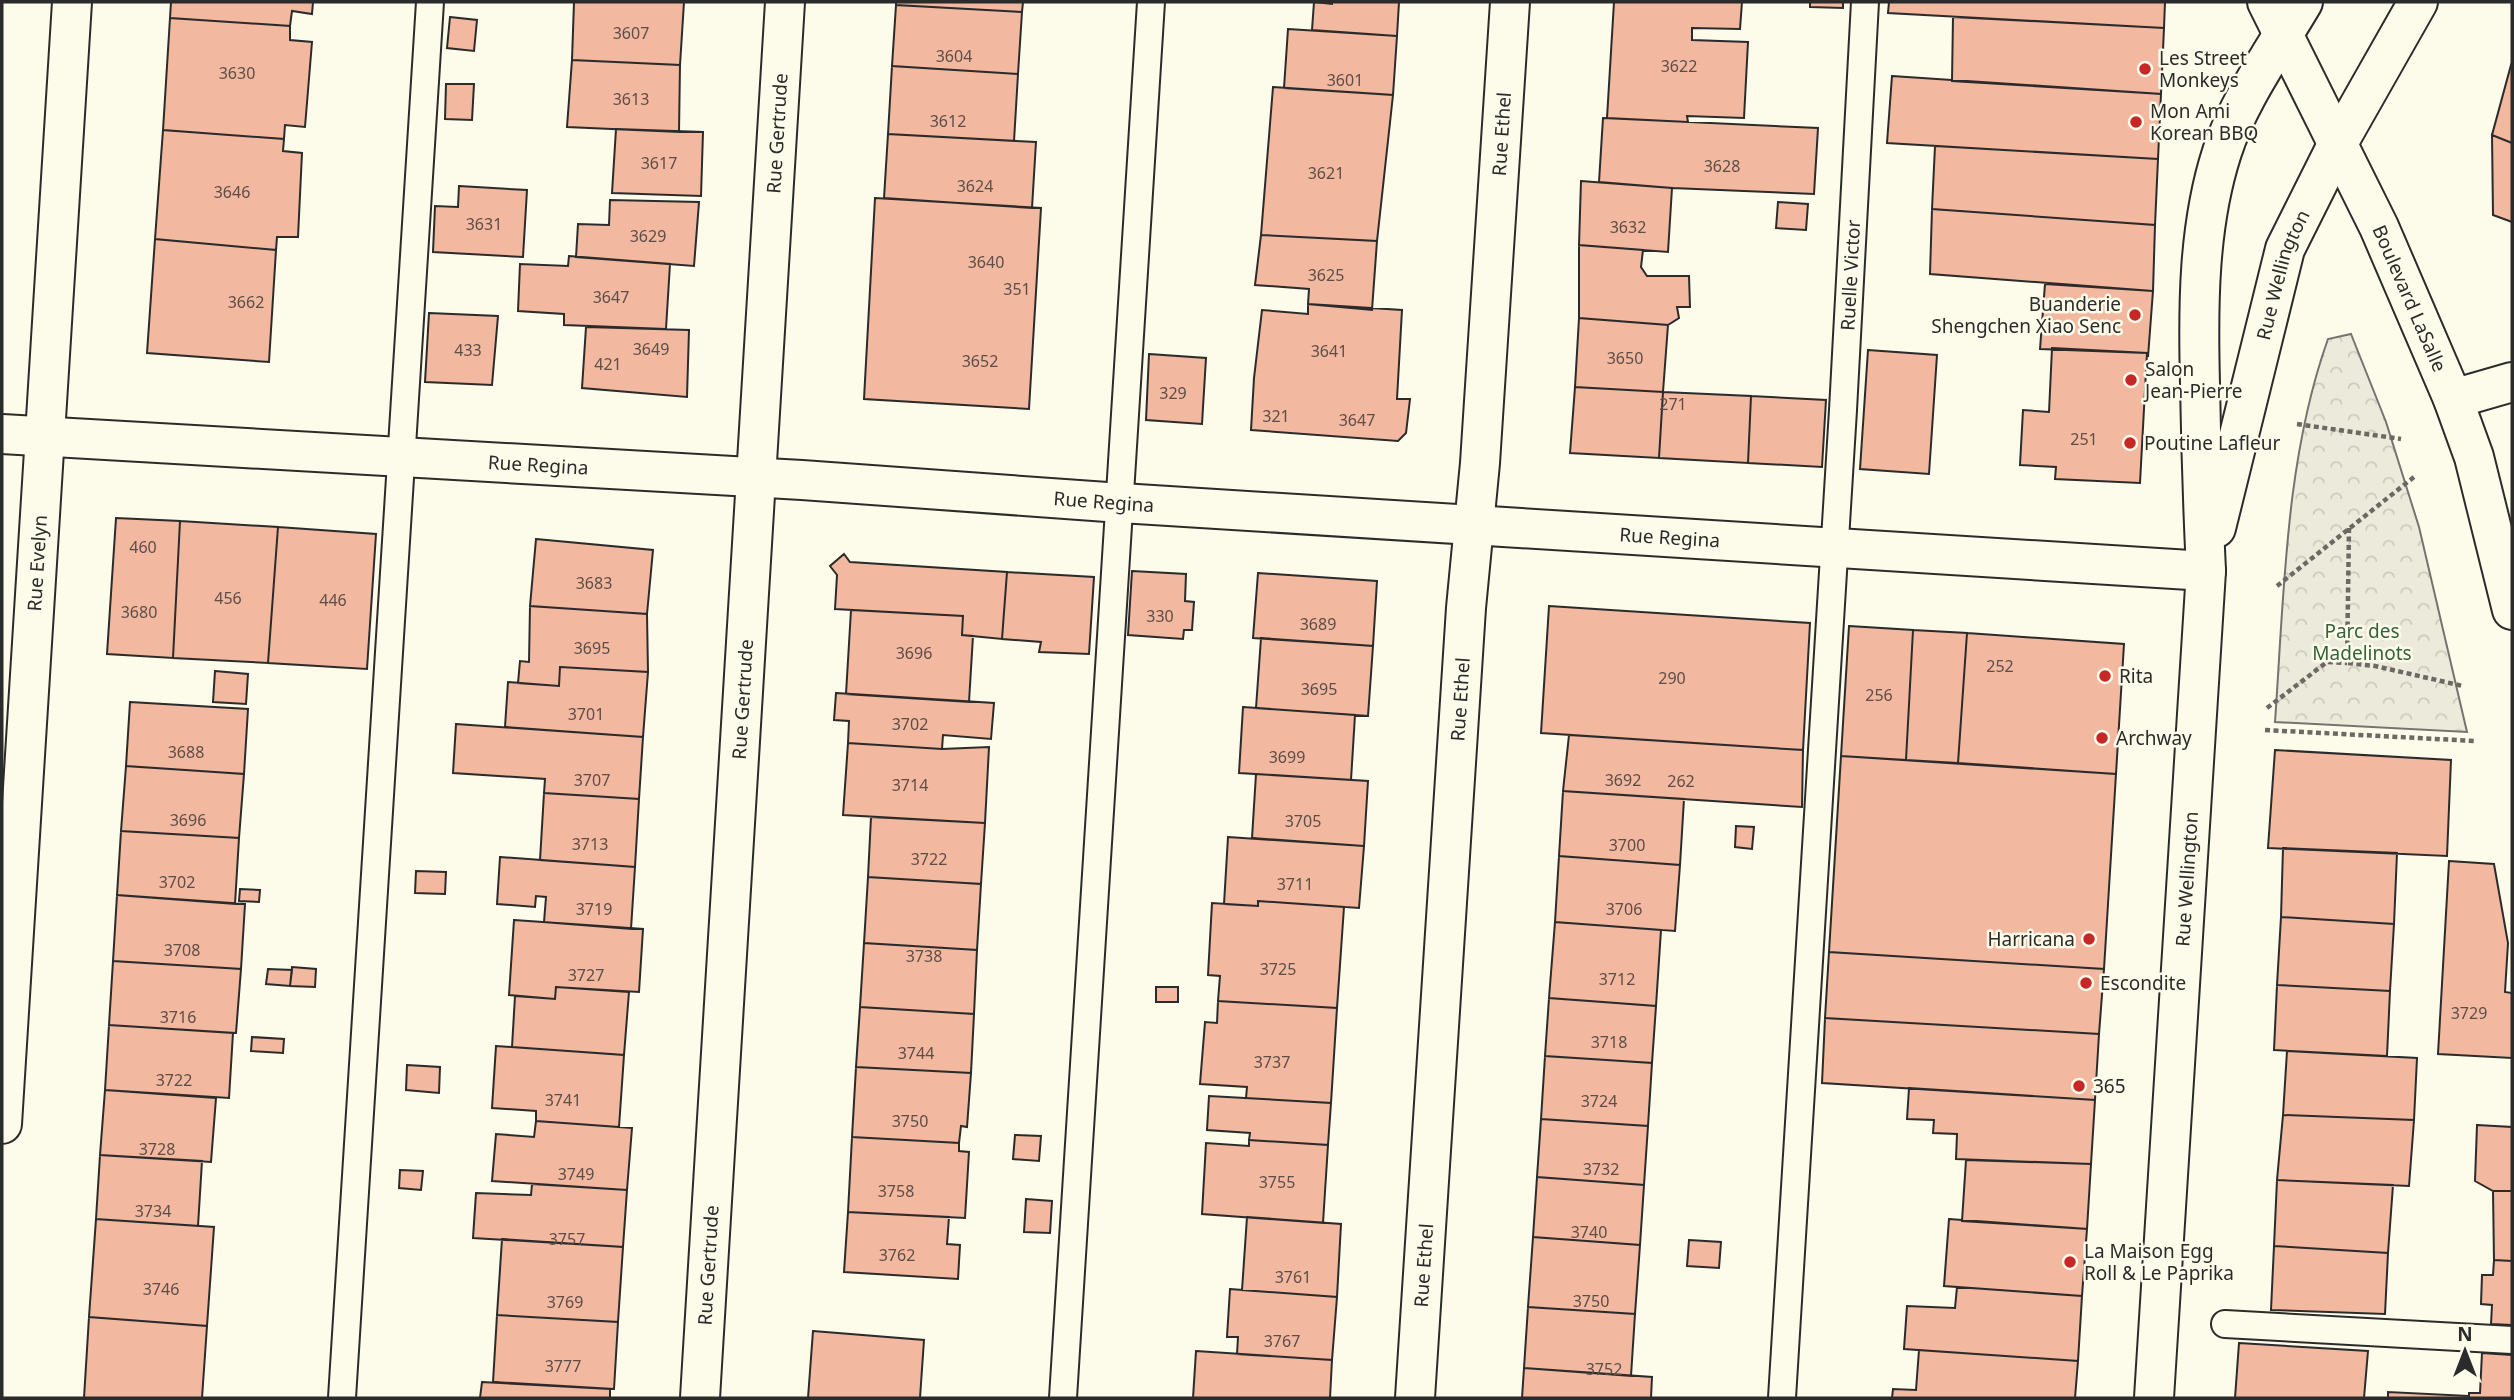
<svg xmlns="http://www.w3.org/2000/svg" width="2514" height="1400" font-family="'Noto Sans',sans-serif">
  <style>
    .forest { fill: url(#forest-crowns); stroke: #74746e; stroke-width: 2 }
    .building { fill: #f2b8a0; stroke: #2b2b2b; stroke-width: 2 }
    .lines { fill: none; stroke-linecap: round; stroke-linejoin: round }
    .service-casing { stroke: #2b2b2b; stroke-width: 30 }
    .minor-casing { stroke: #2b2b2b; stroke-width: 42 }
    .secondary-casing { stroke: #2b2b2b; stroke-width: 42 }
    .path { stroke: #6a6964; stroke-width: 4.5; stroke-dasharray: 5 3.5; stroke-linecap: butt }
    .service { stroke: #fdfbea; stroke-width: 26 }
    .minor { stroke: #fdfbea; stroke-width: 38 }
    .secondary { stroke: #fdfbea; stroke-width: 38 }
    .poi-dot { fill: #c62828; stroke: #fdfbea; stroke-width: 2.5 }
    .labels { text-anchor: middle; stroke-width: 5; stroke-linejoin: round; paint-order: stroke }
    .number-label { font-size: 16px; fill: #5d4e48 }
    .poi-label { font-size: 19px; fill: #2b2b2b; stroke: #fdfbea; text-anchor: start }
    .street-label { font-size: 19px; fill: #2b2b2b; stroke: #fdfbea }
    .park-label { font-size: 19px; fill: #34623c; stroke: #fdfbea }
  </style>
  <defs>
    <pattern id="forest-crowns" width="20" height="18" patternUnits="userSpaceOnUse" patternTransform="scale(1.75)"><rect width="20" height="18" fill="#ecebdb"/><path d="M2 6a3 3 0 1 1 6 0M12 15a3 3 0 1 1 6 0" fill="none" stroke="#cbcabc"/></pattern>
  </defs>
  <rect width="100%" height="100%" fill="#fdfbea"/>
  <path class="forest" d="M2351 334 2386 422 2419 527 2467 732 2275 722C2284 596 2285 459 2328 339Z"/>
  <path class="building" d="M171 2H313L312 14 292 11 290 26 170 18Z
    M574 2H684L680 65 572 60Z
    M896 2H1023L1022 12 896 5Z
    M1314 2 1332 4V2H1399L1397 36 1312 30Z
    M1614 2H1742L1740 29 1692 28V40L1748 42 1744 118 1687 116 1688 122 1607 118Z
    M1810 2H1843V8L1810 7Z
    M1889 2H2165L2164 28 1888 13Z
    M896 5 1022 12 1018 74 892 66Z
    M450 17 477 20 474 51 447 48Z
    M1953 17 2164 28 2161 94 1952 81Z
    M170 18 290 26V40L312 42 305 127 285 125 284 139 163 130Z
    M1288 29 1397 36 1393 95 1284 88Z
    M572 60 680 65 679 132 567 127Z
    M2511 65 2512 66V143L2492 135Z
    M892 66 1018 74 1014 141 888 134Z
    M1892 76 2161 94 2158 159 1887 143Z
    M446 84H474L472 120 445 119Z
    M1273 87 1393 95 1377 241 1261 235Z
    M1603 118 1818 128 1814 194 1672 188 1599 182Z
    M616 129 703 132 701 196 612 193Z
    M163 130 284 139 283 151 302 153 298 237H277L276 250 155 239Z
    M888 134 1036 142 1032 208 884 198Z
    M2492 135 2512 143V222L2493 215Z
    M1935 146 2158 159 2155 225 1932 209Z
    M1581 181 1672 188 1668 252 1579 245Z
    M459 186 527 190 523 257 433 252 435 206 458 207Z
    M875 198 1041 208 1029 409 864 399Z
    M610 200 699 202 694 266 576 257 578 224 609 225Z
    M1778 202 1808 204 1806 230 1776 228Z
    M1932 209 2155 225 2153 291 1930 274Z
    M1261 235 1377 241 1372 310 1308 304 1309 289 1255 285Z
    M155 239 276 250 269 362 147 353Z
    M1579 245 1643 250 1641 267 1647 276H1689L1690 307H1677L1679 318 1668 325 1579 318Z
    M569 256 670 264 666 329 564 325V314L518 311 520 264 568 266Z
    M2045 284 2153 291 2148 357 2147 353 2040 349Z
    M1308 304 1402 310 1397 399H1410L1406 433 1398 441 1251 430 1254 378 1262 310 1308 314Z
    M429 313 498 316 492 385 425 382Z
    M1579 318 1668 325 1663 392 1575 387Z
    M586 327 689 330 687 397 582 388Z
    M2052 348 2147 353 2140 483 2055 479 2056 467 2020 465 2023 410 2049 412Z
    M1868 350 1937 355 1929 474 1860 469Z
    M1149 354 1206 358 1202 424 1146 420Z
    M1575 387 1663 392 1659 458 1570 453Z
    M1663 392 1751 396 1748 463 1659 458Z
    M1751 396 1826 400 1822 467 1748 463Z
    M116 518 180 521 173 658 107 654Z
    M180 521 278 527 268 663 173 658Z
    M278 527 376 534 367 669 268 663Z
    M536 539 653 550 647 614 530 606Z
    M844 554 850 562 1007 572 1002 639 962 635 963 616 835 609 837 575 830 566Z
    M1132 571 1186 574 1185 601 1194 602 1192 630H1184L1183 639 1128 635Z
    M1007 572 1094 577 1089 654 1039 652 1041 642 1002 639Z
    M1258 573 1377 581 1373 646 1253 638Z
    M530 606 647 614 648 672 560 667 559 686 518 683 520 661 529 662Z
    M1549 606 1810 623 1803 750 1541 733Z
    M851 610 963 616 962 635 973 636 969 702 846 694Z
    M1849 626 1913 630 1906 760 1841 756Z
    M1913 630 1967 633 1958 763 1906 760Z
    M1967 633 2124 644 2116 774 1958 763Z
    M1261 638 1373 646 1368 716 1256 708Z
    M560 667 648 672 643 737 505 727 508 682 559 686Z
    M215 671 248 674 246 704 213 702Z
    M836 693 994 703 991 739 943 735 942 749 848 743 849 721 834 720Z
    M130 702 248 709 244 774 126 766Z
    M1243 707 1355 715 1351 780 1239 773Z
    M456 724 643 737 639 799 544 793 545 779 453 773Z
    M1569 735 1803 750 1802 807 1563 791Z
    M848 743 942 749 989 747 985 823 843 815Z
    M2275 750 2451 760 2447 856 2268 848Z
    M1841 756 2116 774 2104 969 1829 952Z
    M126 766 244 774 239 838 121 831Z
    M1256 774 1368 781 1364 846 1252 838Z
    M1563 791 1684 799 1680 865 1559 856Z
    M544 793 639 799 635 867 540 860Z
    M871 817 985 823 981 884 868 877Z
    M1736 826 1754 827 1752 849 1735 847Z
    M121 831 239 838 235 904 117 895Z
    M1228 837 1364 846 1359 908 1258 901V906L1224 904Z
    M2283 848 2397 853 2394 924 2281 917Z
    M1559 856 1680 865 1675 931 1555 922Z
    M500 857 635 867 631 929 544 922 546 897 536 896 535 907 497 904Z
    M2449 861 2494 864 2508 943 2505 992 2512 993V1058L2438 1054Z
    M416 871 446 872 445 894 415 893Z
    M868 877 981 884 977 950 864 943Z
    M240 889 260 890 259 902 239 901Z
    M117 895 245 904 241 969 113 961Z
    M1258 901 1344 907 1337 1008 1218 1001 1220 976 1208 975 1212 903 1258 906Z
    M2281 917 2394 924 2390 991 2277 985Z
    M514 920 643 929 639 992 556 987 555 999 509 995Z
    M1555 922 1661 930 1656 1006 1549 998Z
    M864 943 977 950 974 1014 860 1007Z
    M1829 952 2104 969 2099 1034 1825 1018Z
    M113 961 241 969 236 1033 109 1025Z
    M292 967 316 969 315 987 290 986Z
    M268 969 292 970 290 986 266 984Z
    M2277 985 2390 991 2387 1056 2274 1050Z
    M556 987 629 992 624 1055 512 1047 515 996 555 999Z
    M1156 987H1178V1002H1156Z
    M1549 998 1656 1006 1652 1063 1545 1056Z
    M1218 1001 1337 1008 1331 1103 1246 1098 1247 1087 1200 1084 1205 1022 1217 1023Z
    M860 1007 974 1014 971 1073 856 1067Z
    M1825 1018 2099 1034 2095 1100 1822 1083Z
    M109 1025 233 1033 229 1098 105 1090Z
    M252 1037 284 1039 283 1053 251 1051Z
    M496 1046 624 1055 619 1127 536 1121V1111L492 1108Z
    M2287 1051 2417 1058 2414 1120 2283 1115Z
    M1545 1056 1652 1063 1648 1126 1541 1119Z
    M407 1065 440 1067 439 1093 406 1090Z
    M856 1067 971 1073 967 1127 961 1126 959 1143 852 1137Z
    M1909 1088 2095 1100 2091 1164 1956 1159 1957 1134 1933 1133 1934 1120 1907 1119Z
    M105 1090 216 1098 211 1162 100 1155Z
    M1209 1096 1331 1103 1328 1145 1249 1140 1250 1133 1207 1130Z
    M2283 1115 2414 1120 2409 1186 2277 1180Z
    M1541 1119 1648 1126 1644 1185 1537 1177Z
    M536 1121 632 1128 627 1190 492 1181 496 1134 534 1137Z
    M2477 1125 2512 1127V1191H2493L2475 1181Z
    M1015 1135 1041 1136 1039 1161 1013 1159Z
    M852 1137 959 1143V1151L969 1152 965 1218 848 1212Z
    M1249 1140 1328 1145 1323 1223 1202 1214 1206 1143 1249 1146Z
    M100 1155 202 1161 198 1226 96 1219Z
    M1966 1160 2091 1164 2087 1229 1962 1221Z
    M400 1170 423 1171 421 1190 399 1188Z
    M1537 1177 1644 1185 1640 1245 1533 1237Z
    M2277 1180 2393 1185 2388 1253 2274 1246Z
    M532 1184 627 1190 623 1247 473 1238 476 1193 531 1195Z
    M2493 1191H2512V1261L2494 1260Z
    M1026 1199 1052 1201 1050 1233 1024 1232Z
    M848 1212 949 1217 947 1244 960 1245 958 1279 844 1272Z
    M1247 1217 1341 1224 1337 1297 1242 1290Z
    M96 1219 214 1227 207 1326 89 1317Z
    M1949 1219 2087 1229 2082 1296 1944 1286Z
    M1533 1237 1640 1245 1635 1314 1528 1307Z
    M502 1239 623 1247 618 1322 497 1315Z
    M1689 1240 1721 1242 1719 1268 1687 1266Z
    M2274 1246 2388 1253 2385 1314 2271 1310Z
    M2494 1260 2512 1261V1325L2491 1324 2492 1305 2481 1304 2482 1275H2493Z
    M1957 1287 2082 1296 2078 1361 1904 1349 1907 1306 1955 1308Z
    M1230 1289 1337 1297 1332 1360 1237 1354 1238 1337H1227Z
    M1528 1307 1635 1314 1631 1376 1524 1368Z
    M497 1315 618 1322 614 1389 493 1382Z
    M89 1317 207 1326 202 1398H84Z
    M813 1331 924 1340 920 1398H808Z
    M2239 1343 2368 1351 2364 1398H2235Z
    M1919 1350 2078 1361 2075 1398H1892L1893 1389 1916 1390Z
    M1196 1351 1332 1360 1330 1398H1193Z
    M2482 1353 2512 1355V1398H2388V1392L2469 1396V1393H2480Z
    M1524 1368 1652 1377 1651 1398H1522Z
    M482 1382 610 1389V1398H480Z"/>
  <g class="lines">
    <defs>
      <g id="service">
        <path d="M2225 1324 2512 1340"/>
        <path d="M342 1398 430 2"/>
        <path d="M1063 1398 1151 2"/>
        <path id="s1" d="M1782 1398 1843 410 1865 2"/>
      </g>
      <g id="minor">
        <path d="M2453 399 2512 382"/>
        <path id="s2" d="M2 434 802 480 1121 503 2206 571"/>
        <path id="s3" d="M2 1124 72 2"/>
        <path id="s4" d="M700 1398 785 2"/>
        <path id="s5" d="M1415 1398 1466 608 1480 463 1510 2"/>
      </g>
      <g id="secondary">
        <path id="s6" d="M2267 2 2379 227 2453 399 2474 457 2512 610"/>
        <path id="s7" d="M2216 528 2285 249 2338 143 2418 2"/>
        <path id="s8" d="M2154 1398 2206 571C2203 508 2201 446 2200 384 2198 307 2198 226 2222 152 2238 101 2276 48 2303 2"/>
      </g>
    </defs>
    <use href="#service" class="service-casing"/>
    <use href="#minor" class="minor-casing"/>
    <use href="#secondary" class="secondary-casing"/>
    <path class="path" d="M2297 424 2401 439
      M2349 528 2347 663 2375 666 2463 686
      M2277 586 2414 477
      M2267 708 2327 662 2347 663
      M2265 730 2475 741"/>
    <use href="#service" class="service"/>
    <use href="#minor" class="minor"/>
    <use href="#secondary" class="secondary"/>
  </g>
  <g class="poi-dot">
    <circle cx="2145" cy="69" r="7"/>
    <circle cx="2136" cy="122" r="7"/>
    <circle cx="2135" cy="315" r="7"/>
    <circle cx="2131" cy="380" r="7"/>
    <circle cx="2130" cy="443" r="7"/>
    <circle cx="2105" cy="676" r="7"/>
    <circle cx="2102" cy="738" r="7"/>
    <circle cx="2089" cy="939" r="7"/>
    <circle cx="2086" cy="983" r="7"/>
    <circle cx="2079" cy="1086" r="7"/>
    <circle cx="2070" cy="1262" r="7"/>
  </g>
  <g class="labels">
    <g class="number-label">
      <text x="631" y="39">3607</text>
      <text x="954" y="62">3604</text>
      <text x="1679" y="72">3622</text>
      <text x="237" y="79">3630</text>
      <text x="1345" y="86">3601</text>
      <text x="631" y="105">3613</text>
      <text x="948" y="127">3612</text>
      <text x="659" y="169">3617</text>
      <text x="1722" y="172">3628</text>
      <text x="1326" y="179">3621</text>
      <text x="975" y="192">3624</text>
      <text x="232" y="198">3646</text>
      <text x="484" y="230">3631</text>
      <text x="1628" y="233">3632</text>
      <text x="648" y="242">3629</text>
      <text x="986" y="268">3640</text>
      <text x="1326" y="281">3625</text>
      <text x="1017" y="295">351</text>
      <text x="611" y="303">3647</text>
      <text x="246" y="308">3662</text>
      <text x="651" y="355">3649</text>
      <text x="468" y="356">433</text>
      <text x="1329" y="357">3641</text>
      <text x="1625" y="364">3650</text>
      <text x="980" y="367">3652</text>
      <text x="608" y="370">421</text>
      <text x="1173" y="399">329</text>
      <text x="1673" y="410">271</text>
      <text x="1276" y="422">321</text>
      <text x="1357" y="426">3647</text>
      <text x="2084" y="445">251</text>
      <text x="143" y="553">460</text>
      <text x="594" y="589">3683</text>
      <text x="228" y="604">456</text>
      <text x="333" y="606">446</text>
      <text x="139" y="618">3680</text>
      <text x="1160" y="622">330</text>
      <text x="1318" y="630">3689</text>
      <text x="592" y="654">3695</text>
      <text x="914" y="659">3696</text>
      <text x="2000" y="672">252</text>
      <text x="1672" y="684">290</text>
      <text x="1319" y="695">3695</text>
      <text x="1879" y="701">256</text>
      <text x="586" y="720">3701</text>
      <text x="910" y="730">3702</text>
      <text x="186" y="758">3688</text>
      <text x="1287" y="763">3699</text>
      <text x="592" y="786">3707</text>
      <text x="1623" y="786">3692</text>
      <text x="1681" y="787">262</text>
      <text x="910" y="791">3714</text>
      <text x="188" y="826">3696</text>
      <text x="1303" y="827">3705</text>
      <text x="590" y="850">3713</text>
      <text x="1627" y="851">3700</text>
      <text x="929" y="865">3722</text>
      <text x="177" y="888">3702</text>
      <text x="1295" y="890">3711</text>
      <text x="594" y="915">3719</text>
      <text x="1624" y="915">3706</text>
      <text x="182" y="956">3708</text>
      <text x="924" y="962">3738</text>
      <text x="1278" y="975">3725</text>
      <text x="586" y="981">3727</text>
      <text x="1617" y="985">3712</text>
      <text x="2469" y="1019">3729</text>
      <text x="178" y="1023">3716</text>
      <text x="1609" y="1048">3718</text>
      <text x="916" y="1059">3744</text>
      <text x="1272" y="1068">3737</text>
      <text x="174" y="1086">3722</text>
      <text x="563" y="1106">3741</text>
      <text x="1599" y="1107">3724</text>
      <text x="910" y="1127">3750</text>
      <text x="157" y="1155">3728</text>
      <text x="1601" y="1175">3732</text>
      <text x="576" y="1180">3749</text>
      <text x="1277" y="1188">3755</text>
      <text x="896" y="1197">3758</text>
      <text x="153" y="1217">3734</text>
      <text x="1589" y="1238">3740</text>
      <text x="567" y="1245">3757</text>
      <text x="897" y="1261">3762</text>
      <text x="1293" y="1283">3761</text>
      <text x="161" y="1295">3746</text>
      <text x="1591" y="1307">3750</text>
      <text x="565" y="1308">3769</text>
      <text x="1282" y="1347">3767</text>
      <text x="563" y="1372">3777</text>
      <text x="1604" y="1375">3752</text>
    </g>
    <g class="poi-label">
      <text x="2159" y="65">Les Street<tspan x="2159" dy="22">Monkeys</tspan></text>
      <text x="2150" y="118">Mon Ami<tspan x="2150" dy="22">Korean BBQ</tspan></text>
      <text x="2121" y="311" text-anchor="end">Buanderie<tspan x="2121" dy="22">Shengchen Xiao Senc</tspan></text>
      <text x="2145" y="376">Salon<tspan x="2145" dy="22">Jean-Pierre</tspan></text>
      <text x="2144" y="450">Poutine Lafleur</text>
      <text x="2119" y="683">Rita</text>
      <text x="2116" y="745">Archway</text>
      <text x="2075" y="946" text-anchor="end">Harricana</text>
      <text x="2100" y="990">Escondite</text>
      <text x="2093" y="1093">365</text>
      <text x="2084" y="1258">La Maison Egg<tspan x="2084" dy="22">Roll &amp; Le Paprika</tspan></text>
    </g>
    <g class="street-label">
      <text dy="7" stroke="none"><textPath href="#s4" startOffset="1267">Rue Gertrude</textPath></text>
      <text dy="7" stroke="none"><textPath href="#s5" startOffset="1267">Rue Ethel</textPath></text>
      <text dy="7" stroke="none"><textPath href="#s1" startOffset="1125">Ruelle Victor</textPath></text>
      <text dy="7" stroke="none"><textPath href="#s7" startOffset="262">Rue Wellington</textPath></text>
      <text dy="7" stroke="none"><textPath href="#s6" startOffset="329">Boulevard LaSalle</textPath></text>
      <text dy="7" stroke="none"><textPath href="#s2" startOffset="537">Rue Regina</textPath></text>
      <text dy="7" stroke="none"><textPath href="#s2" startOffset="1104">Rue Regina</textPath></text>
      <text dy="7" stroke="none"><textPath href="#s2" startOffset="1671">Rue Regina</textPath></text>
      <text dy="7" stroke="none"><textPath href="#s3" startOffset="562">Rue Evelyn</textPath></text>
      <text dy="7" stroke="none"><textPath href="#s4" startOffset="700">Rue Gertrude</textPath></text>
      <text dy="7" stroke="none"><textPath href="#s5" startOffset="700">Rue Ethel</textPath></text>
      <text dy="7" stroke="none"><textPath href="#s8" startOffset="520">Rue Wellington</textPath></text>
      <text dy="7" stroke="none"><textPath href="#s4" startOffset="133">Rue Gertrude</textPath></text>
      <text dy="7" stroke="none"><textPath href="#s5" startOffset="133">Rue Ethel</textPath></text>
    </g>
    <g class="park-label">
      <text x="2362" y="638">Parc des<tspan x="2362" dy="22">Madelinots</tspan></text>
    </g>
  </g>
  <rect width="2514" height="1400" fill="none" stroke="#2b2b2b" stroke-width="7"/>
  <g transform="translate(2465 1351)" stroke="#fdfbea" stroke-width="5" paint-order="stroke">
  <path d="M0-5L12 26L0 18L-12 26Z" fill="#2b2b2b"/>
  <text y="-10" font-size="19" font-weight="bold" text-anchor="middle" fill="#2b2b2b">N</text>
  </g>
</svg>
